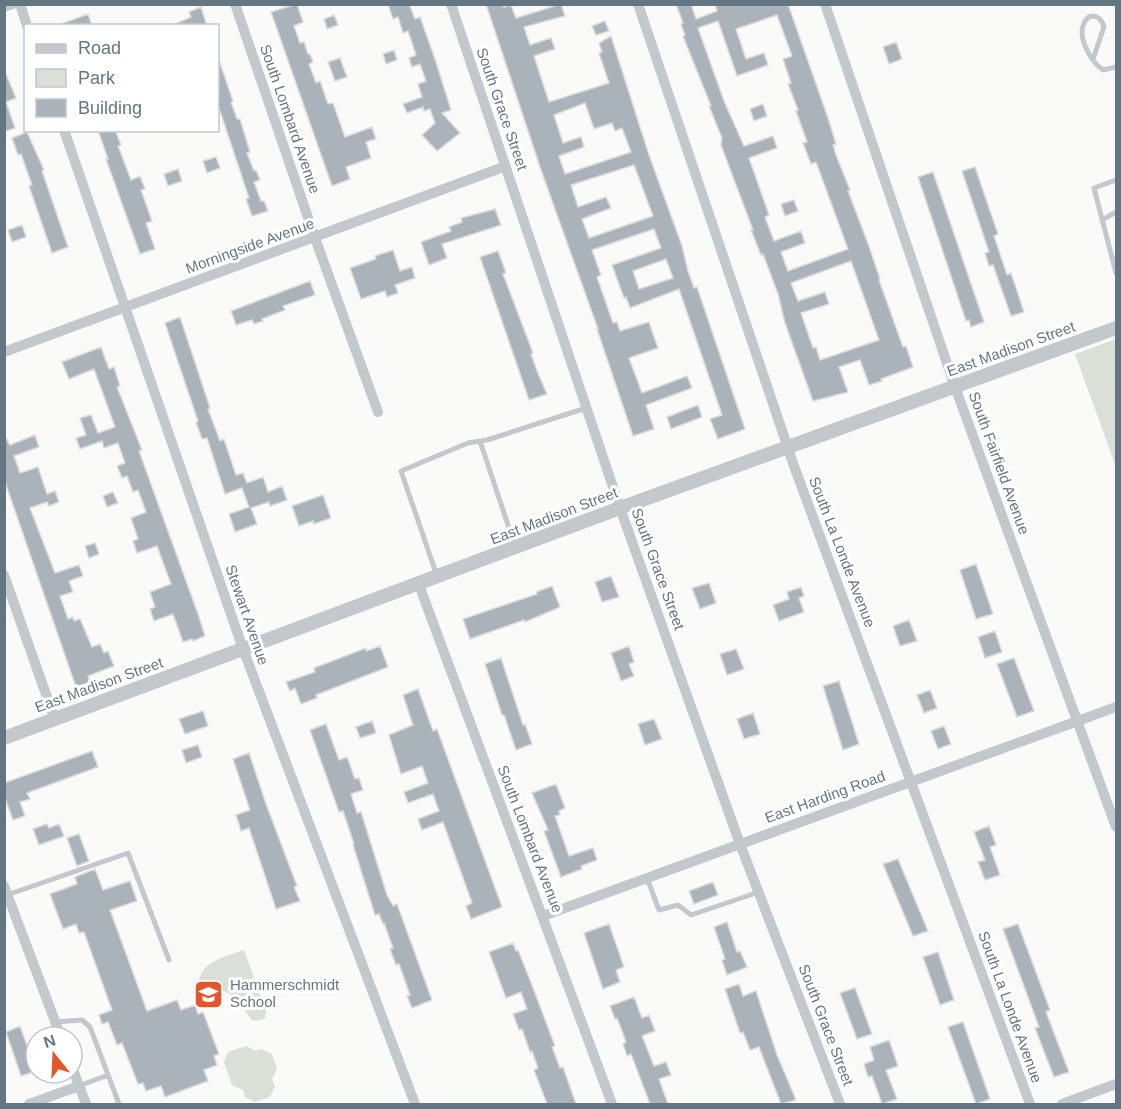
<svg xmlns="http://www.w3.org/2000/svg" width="1121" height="1109" font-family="Helvetica,sans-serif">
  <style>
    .green { fill: #dadfd7 }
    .building { fill: #aab3b9; stroke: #dcdcda; stroke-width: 1.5; fill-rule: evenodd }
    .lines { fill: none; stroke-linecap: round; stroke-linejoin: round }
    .service { stroke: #c3c8cc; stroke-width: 5 }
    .minor { stroke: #c3c8cc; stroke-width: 10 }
    .tertiary { stroke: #c3c8cc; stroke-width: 14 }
    .labels { text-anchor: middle; stroke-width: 6; stroke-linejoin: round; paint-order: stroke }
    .street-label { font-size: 15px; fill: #657683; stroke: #fff }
    .poi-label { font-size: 15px; fill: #657683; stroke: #fff; text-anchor: start }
  </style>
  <rect width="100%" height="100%" fill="#fafaf8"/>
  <path class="green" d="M1116 339V467L1075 354Z
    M244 950 266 1011 265 1018C261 1020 256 1022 251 1019 248 1016 245 1010 243 1006 232 992 216 986 199 985 199 961 225 957 244 950Z
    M246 1046 256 1051 261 1049 272 1054 277 1069 272 1079 275 1086 270 1097 255 1102 245 1097 243 1090 232 1085 224 1062 228 1052Z"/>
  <path class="building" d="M297 4 303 22 294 26 300 43 304 42 308 54H310L313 62 309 64 316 83 320 81 328 104 333 103 345 137 372 127 376 139 366 142 371 158 346 167 350 179 332 186 271 12Z
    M388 4H409L415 19 420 17 435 59 451 110 442 113 460 133 437 151 422 135 435 123 430 109 424 111 423 107 407 113 403 104 422 97 418 84 426 81 420 64 412 67 409 58 416 55 408 31 403 33 398 17 393 19Z
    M486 4H503L504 7 511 5 516 18 561 4 565 16 524 27 530 45 551 38 555 49 534 56 549 102 609 83 599 53 602 52 599 43 611 36 649 155 682 246 688 271 694 288 697 287 745 429 718 439 710 419 722 415 679 289 630 308 626 297 624 298 612 265 661 248 654 229 592 250 601 275 597 277 613 323 617 322 620 331 649 322 653 334 658 348 629 358 642 393 687 376 692 388 646 405 654 429 633 436 597 329H598L541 170ZM585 103 594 129 612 123 615 131 622 128 631 152 565 174 559 156 584 147 581 137 563 143 554 115ZM634 165 653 216 589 238 582 219 611 208 606 197 578 207 571 185ZM666 259 673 278 639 289 633 271Z
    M676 4H691L696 19 717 11 715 4H788L828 118 836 144 833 145 836 155 850 190 848 191 870 249 880 279 879 280 903 347 906 346 913 367 881 379 882 381 869 385 860 360 839 367 848 392 813 401 785 323 778 294 763 254 761 255 751 230H753L721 145 722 138 709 106H711L683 36 685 35 681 24 683 23ZM777 15 792 56 783 59 791 83 788 84 798 110 796 111 807 142 803 143 811 164 816 162 848 249 788 271 781 252 805 243 801 231 774 241 765 217 769 215 749 158 777 148 773 136 744 146 724 101 698 28 718 21 737 76 768 65 764 53 746 59 736 29ZM851 261 879 340 820 360 816 347 813 348 801 313 829 304 825 292 798 301 791 283Z
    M201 7 207 26H170L191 17 189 12Z
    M88 14 92 26H61V24Z
    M334 15 338 25 327 29 324 19Z
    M605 21 609 31 596 35 592 26Z
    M896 42 902 59 889 64 883 47Z
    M394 50 397 60 386 64 383 54Z
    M340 58 347 77 335 81 328 62Z
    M219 60 233 101 231 102 237 119H240L243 129 250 152 247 153 254 171 256 170 260 180 254 182 261 201H264L268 211 252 216 246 199 249 198 218 105Z
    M4 69 16 98 6 102 15 128 4 132Z
    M763 104 767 116 754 121 750 109Z
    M106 130H115L121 145 118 146 131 180 140 176 145 189 141 190 152 221 146 223 155 249 140 254 106 159H108L99 133Z
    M27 132 44 170 42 171 68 247 52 253 29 186 32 185 21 154 18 155 12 138Z
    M216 157 220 168 207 173 203 161Z
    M975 167 998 234 994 236 1007 275 1011 273 1024 312 1011 316 993 265 989 266 985 253 989 252 962 171Z
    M178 169 182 181 168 186 164 174Z
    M933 172 984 322 971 327 969 320 966 321 918 177Z
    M794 200 798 211 785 216 781 204Z
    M495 209 501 225 442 244 447 258 429 265 421 242 451 231 449 227 462 222 461 218Z
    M22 225 26 237 12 242 8 230Z
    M393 250 400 271 412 267 415 278 395 285 398 293 387 297 385 291 361 299 350 268 376 259 375 256Z
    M498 251 506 273 503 274 533 353 531 354 537 371 547 394 529 400 480 257Z
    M310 281 315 295 283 306 285 310 262 319 263 321 254 324 252 320 236 325 231 311Z
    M180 317 210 408 208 409 220 441 224 439 236 475 243 473 247 483 263 477 268 492 282 486 287 500 270 506 269 502 251 508 257 524 235 532 229 514 249 507 242 488 225 494 207 438 202 439 196 422 198 421 165 323Z
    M101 347 109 369 114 367 120 386 117 387 142 450 139 451 198 614 205 636 193 641 192 639 183 642 173 614 154 621 150 609 155 607 150 592 171 584 157 546 137 553 133 541 138 539 131 518 146 512 138 490 133 492 127 476 122 478 117 466 125 463 118 443 104 448 102 441 80 449 76 438 86 435 80 418 91 415 98 433 115 427 94 369 69 379 62 362Z
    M698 405 702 417 671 429 667 417Z
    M4 434 10 445 35 435 39 447 14 456 20 473 38 467 47 494 55 491 59 502 49 506 47 502 30 508 55 573 79 565 83 576 69 581 73 592 60 596 68 619 73 617 74 621 80 619 92 647 100 644 104 653 108 651 114 666 88 676 90 682 76 687 4 479Z
    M113 492 118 503 107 507 103 496Z
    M323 495 331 518 314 524 313 521 299 526 292 506Z
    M95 543 99 554 89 558 85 546Z
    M976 564 993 614 976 619 960 570Z
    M611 576 619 597 602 602 595 582Z
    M709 583 716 603 700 609 692 588Z
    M552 586 560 607 525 622 524 620 470 639 463 619 537 594 536 592Z
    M801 587 804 596 799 598 804 612 779 621 773 605 789 599 787 592Z
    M909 620 917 641 900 646 893 626Z
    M995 631 1002 652 985 658 978 637Z
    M380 646 388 667 316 695 317 698 301 704 295 688 290 691 286 682 315 672 314 668 366 648 367 651Z
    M629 646 634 662 629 664 634 676 621 681 611 653Z
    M736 649 744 669 727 675 720 654Z
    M501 658 523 725 525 724 532 744 516 750 504 715H502L485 664Z
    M1014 658 1034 711 1017 717 997 664Z
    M839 681 859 744 843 750 823 686Z
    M418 689 433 731 437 729 502 907 471 919 466 906 472 903 443 822 422 830 418 819 439 811 433 794 408 803 404 792 428 783 422 766 401 774 389 735 413 725 403 695Z
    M930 690 937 708 924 713 917 695Z
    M203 711 208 726 185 734 179 719Z
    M753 713 760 734 744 739 737 719Z
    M654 719 662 739 645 745 638 724Z
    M372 721 376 733 360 738 356 727Z
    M326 724 339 760 347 757 355 779 359 778 363 790 351 794 357 813 361 812 387 895 393 906 397 904 432 1000 412 1008 407 996 410 995 399 964 396 965 390 949 393 948 384 923 383 924 379 914 375 915 353 845 354 844 343 811 339 812 310 730Z
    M944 726 951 744 938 749 931 731Z
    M198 745 202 757 186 763 182 750Z
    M92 751 98 767 27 793 30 799 20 802 25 816 13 820 4 795V783Z
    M249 753 266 804 297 886 294 887 300 901 276 909 249 828 241 831 236 815 250 810 233 759Z
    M556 784 565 808 559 811 560 815 555 816 569 856 593 848 597 860 581 866 582 869 561 877 544 831 548 830 532 793Z
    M47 824 49 828 59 824 64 836 39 845 33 829Z
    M989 826 996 845 990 847 1000 875 985 880 978 862 985 860 974 832Z
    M79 834 89 861 77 866 67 838Z
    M898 859 928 931 913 936 883 864Z
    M95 869 103 890 130 881 137 901 110 910 147 1011 177 1000 181 1010 195 1005 198 1014 203 1012 219 1054 214 1056 217 1065 204 1070 208 1081 165 1097 161 1086 146 1091 143 1083 138 1084 122 1043 117 1045 108 1022 102 1024 99 1015 112 1010 84 932 79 933 76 924 63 929 50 894 77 884 75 877Z
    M713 882 718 895 694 904 689 891Z
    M727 922 737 952 740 951 747 967 727 975 722 960 725 959 714 927Z
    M609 924 624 967 616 970 620 982 603 989 584 933Z
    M1018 924 1050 1010 1046 1012 1069 1072 1054 1077 1035 1028 1039 1027 1003 929Z
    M513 943 516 951 518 950 530 980 555 1046 552 1047 560 1068 563 1067 576 1104H547L534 1070 538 1068 532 1051 530 1052 522 1029 519 1030 513 1014 527 1009 521 992 506 998 489 952Z
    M938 952 954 1000 940 1005 923 957Z
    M739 984 743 996 756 991 777 1055 796 1100 781 1104 759 1047 750 1050 743 1032 740 1033 725 989Z
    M855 988 872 1034 857 1039 840 993Z
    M634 997 642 1018 649 1015 655 1031 642 1036 654 1066 666 1062 671 1075 659 1079 668 1104H650L631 1054 627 1056 623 1044 626 1042 617 1018 615 1019 610 1006Z
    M963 1022 990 1099 976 1104 948 1027Z
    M20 1026 36 1071 21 1076 6 1032Z
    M889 1040 898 1066 886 1070 897 1099 882 1104 872 1076 868 1077 864 1064 874 1060 870 1047Z"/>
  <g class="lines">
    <path class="service" d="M1093 59 1104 27C1101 16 1090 11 1084 23 1077 37 1091 62 1103 70L1116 67
      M1116 180 1094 188 1116 273
      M1102 220 1116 212
      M480 441 515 546
      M437 576 401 471 468 443 487 440 586 408
      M647 878 659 910 678 905 691 915 759 892
      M7 895 128 853 169 960
      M55 1022 82 1020 90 1027 119 1104
      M79 1086 108 1075"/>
    <path class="minor" d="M20 4 27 26
      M235 4 315 238 378 412
      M451 4 620 508 740 844 840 1104
      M638 4 794 466 1030 1104
      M825 4 955 387 1116 827
      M4 7 13 4
      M64 130 243 649 415 1104
      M4 352 506 166
      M4 575 55 720
      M419 585 612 1104
      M4 886 61 1037
      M543 916 1116 707
      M72 1067 86 1104
      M29 1104 79 1086
      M1062 1104 1116 1084"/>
    <path class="tertiary" d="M4 738 620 508 1116 328"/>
  </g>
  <defs>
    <symbol id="school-square" viewBox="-11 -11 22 22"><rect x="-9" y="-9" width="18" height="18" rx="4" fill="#e4572e" stroke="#fff"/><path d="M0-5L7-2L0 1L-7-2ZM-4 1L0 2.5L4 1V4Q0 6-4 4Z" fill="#fff"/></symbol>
  </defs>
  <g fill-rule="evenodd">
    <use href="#school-square" x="192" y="978" width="33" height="33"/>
  </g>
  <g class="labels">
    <g class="street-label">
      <text transform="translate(502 109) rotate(71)" y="5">South Grace Street</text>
      <text transform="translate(290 119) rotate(71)" y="5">South Lombard Avenue</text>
      <text transform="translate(250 246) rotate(-20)" y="5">Morningside Avenue</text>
      <text transform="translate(1011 349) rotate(-20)" y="5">East Madison Street</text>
      <text transform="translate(999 463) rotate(70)" y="5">South Fairfield Avenue</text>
      <text transform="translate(554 516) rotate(-21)" y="5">East Madison Street</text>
      <text transform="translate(842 552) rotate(69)" y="5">South La Londe Avenue</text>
      <text transform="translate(658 569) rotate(70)" y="5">South Grace Street</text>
      <text transform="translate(247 615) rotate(71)" y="5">Stewart Avenue</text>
      <text transform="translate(99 685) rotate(-20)" y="5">East Madison Street</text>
      <text transform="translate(825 797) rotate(-20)" y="5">East Harding Road</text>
      <text transform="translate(530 839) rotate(69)" y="5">South Lombard Avenue</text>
      <text transform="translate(1010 1007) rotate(70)" y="5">South La Londe Avenue</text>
      <text transform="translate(826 1025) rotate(69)" y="5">South Grace Street</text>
    </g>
    <g class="poi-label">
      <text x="230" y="990">Hammerschmidt<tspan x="230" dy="17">School</tspan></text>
    </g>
  </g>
  <rect width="1121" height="1109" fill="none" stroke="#657683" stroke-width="12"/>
  <rect x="24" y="24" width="195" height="108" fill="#ffffff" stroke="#c1c8cd" stroke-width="1.5"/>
  <rect x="36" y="44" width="30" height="9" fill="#c3c8cc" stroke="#c1c8cd" stroke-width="1.5"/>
  <text x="78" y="54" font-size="18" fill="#657683">Road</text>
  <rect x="36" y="69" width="30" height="18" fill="#dadfd7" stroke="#c1c8cd" stroke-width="1.5"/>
  <text x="78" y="84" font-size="18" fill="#657683">Park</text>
  <rect x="36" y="99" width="30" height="18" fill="#aab3b9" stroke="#c1c8cd" stroke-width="1.5"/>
  <text x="78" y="114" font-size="18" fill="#657683">Building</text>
  <g transform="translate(54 1055) rotate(342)"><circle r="28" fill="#ffffff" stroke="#c1c8cd" stroke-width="1.5"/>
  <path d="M0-4.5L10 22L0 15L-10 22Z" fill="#e4572e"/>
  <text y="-9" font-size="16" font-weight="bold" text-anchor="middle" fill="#657683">N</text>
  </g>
</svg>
